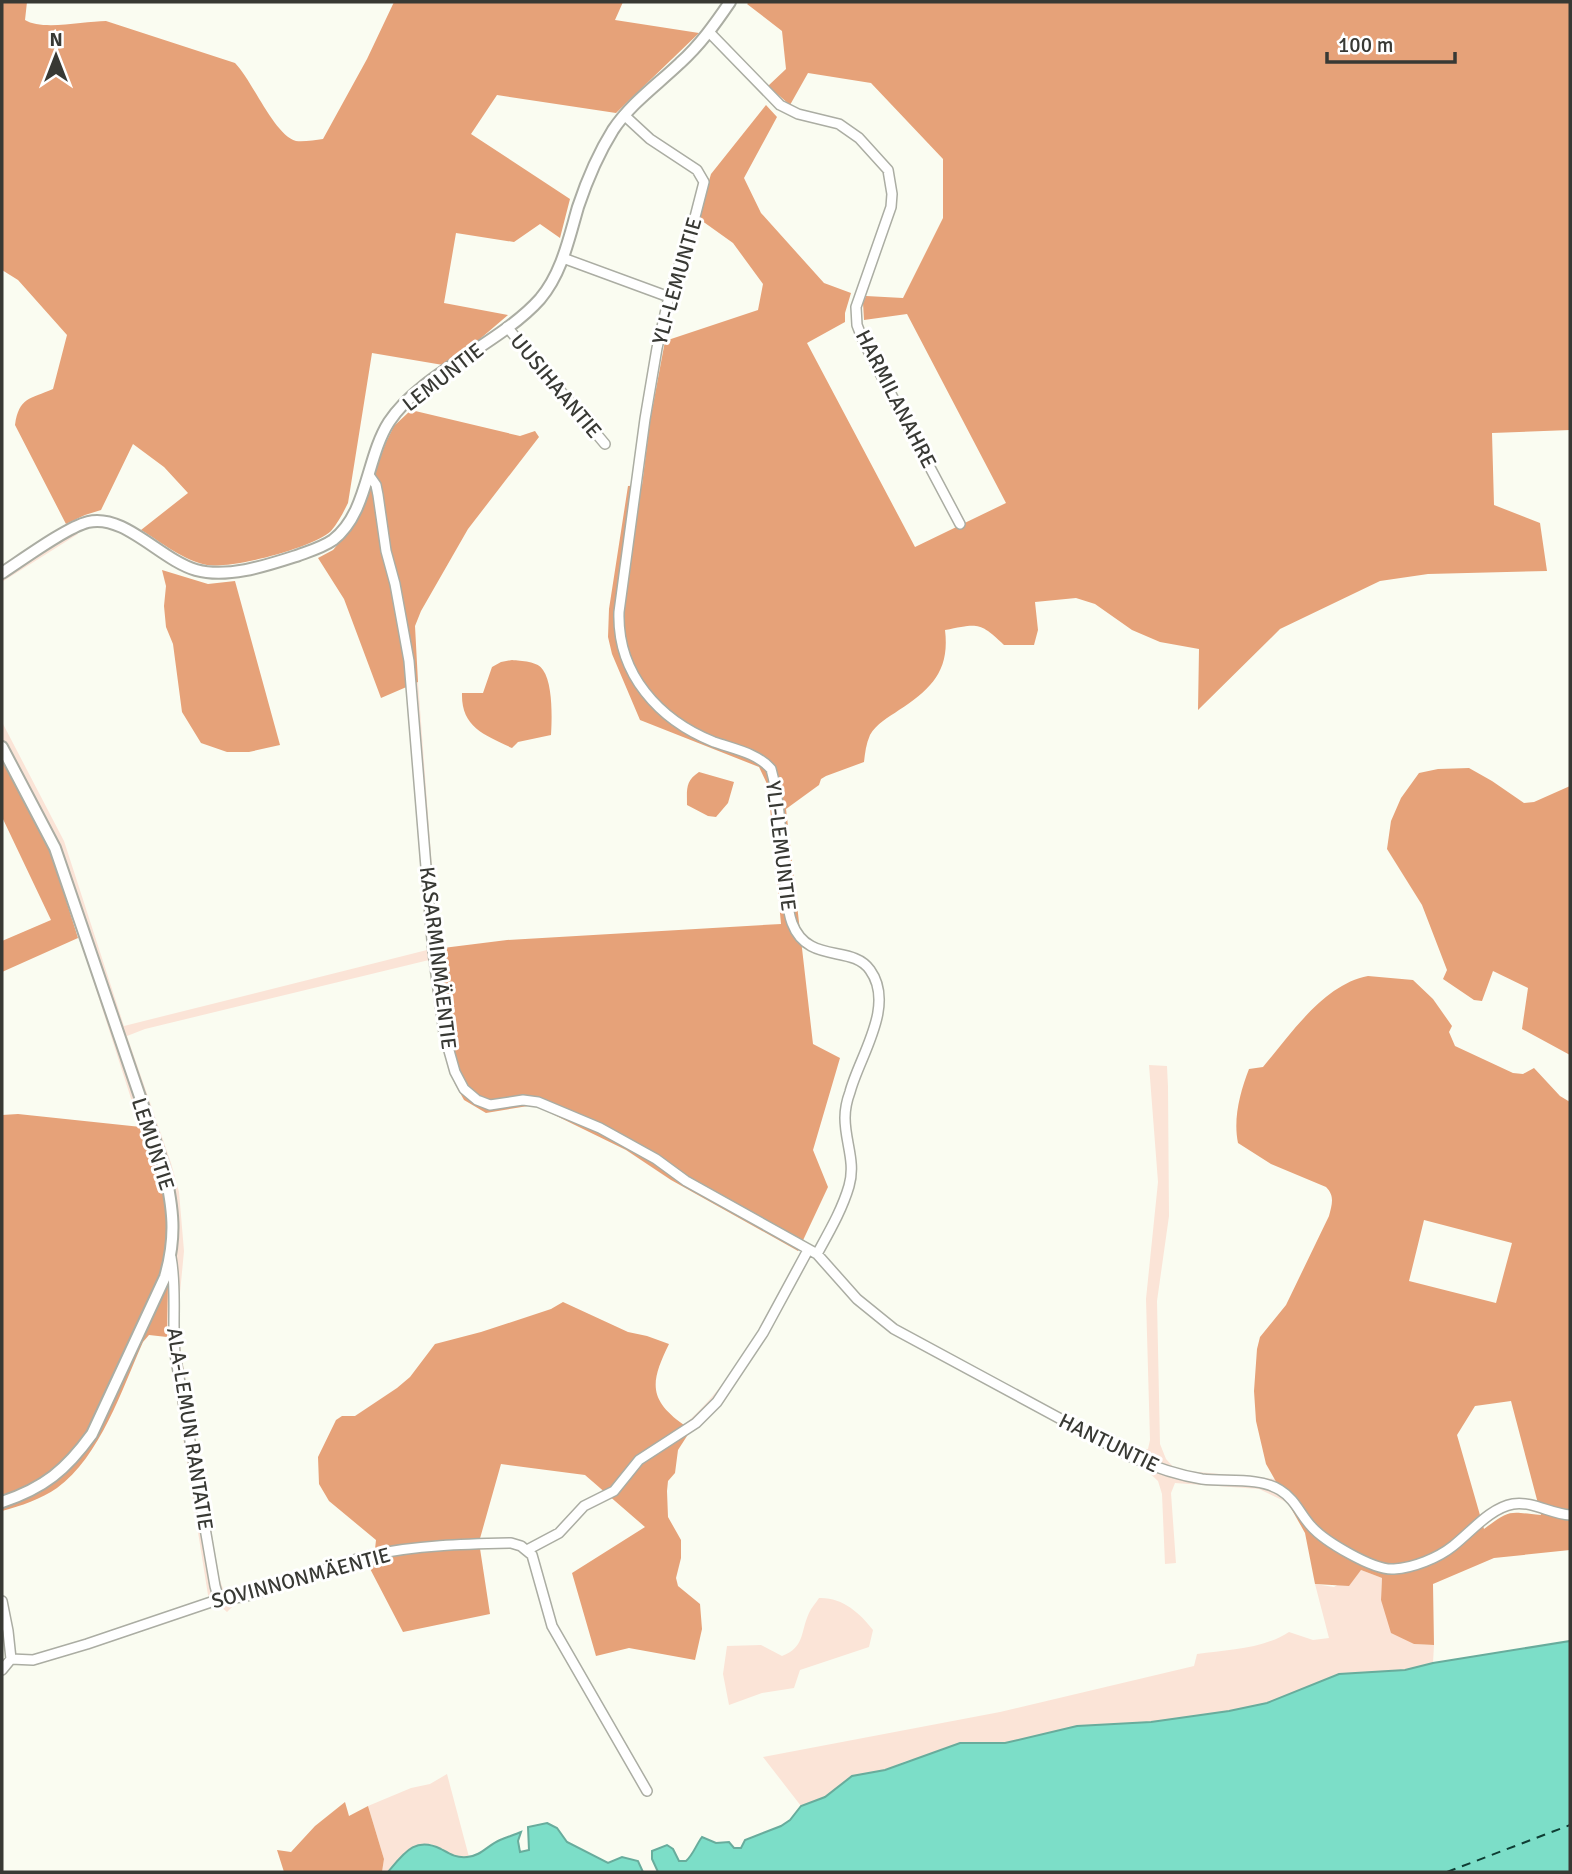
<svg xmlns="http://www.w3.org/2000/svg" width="1572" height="1874" font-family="Signika,sans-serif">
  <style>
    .green { fill: #fbe4d7 }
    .forest { fill: #e6a279; fill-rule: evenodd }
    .water { fill: #7cdec8; stroke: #68ac9c; stroke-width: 2 }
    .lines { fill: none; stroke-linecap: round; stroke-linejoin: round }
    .ferry { stroke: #0f3d34; stroke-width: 2; stroke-dasharray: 9 7; stroke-linecap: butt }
    .minor-casing { stroke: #abada3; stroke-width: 12 }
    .tertiary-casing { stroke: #abada3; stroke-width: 14 }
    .minor { stroke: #fff; stroke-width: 9 }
    .tertiary { stroke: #fff; stroke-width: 10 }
    .labels { text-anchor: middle; stroke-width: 6; stroke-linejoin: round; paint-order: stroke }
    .street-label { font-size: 21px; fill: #383934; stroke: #fff }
  </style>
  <rect width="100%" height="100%" fill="#fafcf1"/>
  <path class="green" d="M66 524 78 534 2 582V565Z
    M418 682 438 948 428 950 429 960 145 1029 127 1036 171 1163 179 1192 184 1251 178 1314 181 1352 219 1577 223 1589 244 1590 375 1549 366 1561 237 1602 227 1612 208 1595 167 1337 168 1235 158 1173 136 1114 61 880 2 755V722L64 841 124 1026 427 950 406 688Z
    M1149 1065 1167 1066 1168 1087 1169 1216 1157 1301 1160 1444 1166 1459 1176 1470 1276 1479 1288 1503 1259 1489 1175 1483 1171 1493 1176 1563 1165 1564 1162 1494 1158 1481 1146 1470 994 1389 997 1379 1138 1453 1148 1449 1150 1440 1146 1299 1158 1182Z
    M781 1291 790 1295 724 1402 687 1436 684 1425C727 1388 753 1339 781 1291Z
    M1361 1570 1382 1578 1381 1600 1414 1644 1434 1645 1433 1663 1405 1670 1339 1674 1267 1703 1229 1711 1151 1722 1077 1726 1005 1743 982 1742 944 1748 930 1755 906 1761 885 1770 852 1776 825 1797 801 1806 763 1757 1000 1712 1194 1666 1197 1654C1228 1650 1263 1649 1289 1632L1313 1640 1329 1638 1315 1584 1334 1587Z
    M819 1598C842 1597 860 1613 873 1630L869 1647 800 1670 794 1688 762 1693 729 1705 723 1674 727 1646 761 1645 782 1656C805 1647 800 1633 809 1613 811 1608 816 1603 819 1598Z
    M447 1774 469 1857H456L431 1844 396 1863 388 1872H382L384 1859 368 1806 411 1788 430 1784Z"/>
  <path class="forest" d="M2 2H27L25 20C42 31 85 21 106 21L235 63C252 80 274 135 296 141 304 142 315 140 323 139L367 59 394 2H623L615 20 699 33 616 113 497 95 471 134 570 199 560 238 540 224 514 242 456 233 444 303 508 315 467 350 443 365 372 353 348 503C343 513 338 523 331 531 313 548 232 569 207 565 184 561 161 542 141 530L188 493 164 467 133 444 101 510 85 515 66 524 15 425C19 397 30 399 53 389L67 335 18 280 2 270Z
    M749 2H1570V430L1492 433 1494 505 1540 523 1547 571 1428 574 1380 581 1280 629 1198 710 1199 649 1160 642 1132 630 1095 604 1076 598 1035 602 1038 630 1034 645H1004C979 621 978 624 945 630 950 671 931 689 899 710 889 717 876 724 870 735 866 744 865 753 864 762L826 776 821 779 819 785 786 809 813 1044 840 1058 813 1150 828 1187 798 1251 671 1180 626 1150 534 1105 486 1113 464 1100 455 1084 439 1034 427 950 507 940 781 924 768 786 759 767 640 720 612 654 608 637 609 609 628 486 642 485 650 421 665 341 758 310 763 284 733 243 698 218 711 174 766 105 777 117 744 178 761 213 824 283 851 293 845 313V322L807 343 915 547 1006 503 907 314 864 320 863 303 866 296 903 298 943 218V159L871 83 808 73 790 105 768 86 786 69 782 31 747 4Z
    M411 410 520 436 535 431 539 437 468 529 421 611 415 626 418 682 381 698 344 599 318 558 333 550 356 523 386 442 394 426Z
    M162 570 208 584 235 581 280 745 249 752H227L201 743 182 712 173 644 166 627 164 606 166 586Z
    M512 660C521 661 538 661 543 670 553 684 552 719 551 735L518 742 512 748C484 735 461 727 462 693H483L492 667 501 662Z
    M2 755 50 849 78 938 2 972V941L51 920 2 817Z
    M1469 768 1492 781 1524 803 1534 802 1570 786V1055L1522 1029 1528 988 1493 971 1482 1001 1474 1000 1443 979 1447 970 1422 905 1387 849 1391 821 1401 798 1419 773 1438 769Z
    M699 772 734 782 728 803 716 817 708 816 687 805C687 790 685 781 699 772Z
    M1368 976 1413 980 1433 999 1452 1026 1449 1032 1455 1046 1513 1073 1523 1074 1534 1068 1560 1096 1570 1102V1550L1494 1558 1433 1584 1434 1645 1414 1644 1391 1633 1381 1600 1382 1578 1361 1570 1349 1586 1315 1584 1305 1533 1266 1464 1256 1421 1254 1391 1257 1349 1260 1337 1286 1305 1329 1216C1332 1204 1335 1196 1326 1187L1271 1164 1238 1143C1233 1119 1240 1092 1249 1069L1263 1067C1290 1035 1324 984 1368 976ZM1424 1220 1512 1243 1496 1303 1409 1281ZM1511 1401 1541 1515C1508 1512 1511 1509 1484 1529L1457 1435 1475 1406Z
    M18 1114 141 1127C151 1152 161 1178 165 1205 171 1248 167 1293 167 1337L149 1335 143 1342C122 1389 100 1457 57 1488 41 1499 21 1506 2 1511V1115Z
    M563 1302 628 1332 647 1336 669 1344C651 1381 647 1399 684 1425L687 1436 678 1450 675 1473 668 1481 667 1491 668 1517 681 1540V1558L676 1578 678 1586 700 1604 702 1629 695 1660 629 1648 596 1656 572 1573 645 1527 585 1475 501 1464 479 1542 490 1614 403 1632 366 1561 375 1549 376 1540 329 1501 319 1484 318 1457 336 1420 342 1416H355L397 1388 410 1377 435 1344 481 1332 551 1309Z
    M345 1802 349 1816 368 1806 384 1859 382 1872H284L277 1850 291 1852 315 1826Z"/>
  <path class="water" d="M1570 1641V1872H658L652 1859V1851L667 1845 673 1849 679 1861H686C693 1855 696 1845 702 1837L716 1843 729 1842 734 1848H741L745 1840 781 1826 790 1820 801 1806 825 1797 852 1776 885 1770 960 1743H1005L1077 1726 1151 1722 1229 1711 1267 1703 1339 1674 1405 1670 1433 1663Z
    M547 1823 557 1828 567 1842 608 1863 622 1857 638 1861 643 1872H388C404 1853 415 1836 441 1849 450 1854 456 1858 467 1857 481 1856 488 1845 500 1840 507 1837 514 1835 521 1832L518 1841 520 1852 529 1850 528 1827Z"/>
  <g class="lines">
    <path class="ferry" d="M1447 1872 1570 1825"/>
    <defs>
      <path id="minor" d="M709 32 780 105 798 114 839 124 859 138 888 170 892 194 891 207 856 307 857 325 864 343 960 524
        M624 115 650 139 697 170 704 182 695 217 669 297 657 348 645 419 619 612C617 674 659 720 714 742 734 749 757 753 771 769 781 805 781 844 785 881 787 895 787 910 792 923 808 965 852 944 870 970 896 1006 859 1057 850 1092 847 1100 845 1109 845 1118 845 1142 856 1162 849 1186 842 1210 829 1232 817 1254
        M563 258 669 297
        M507 327 605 444
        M369 475 376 485 378 495 386 551 395 584 409 661 433 952 444 1033 455 1072 464 1089 477 1100 490 1105 523 1100 538 1102 600 1128 656 1159 686 1181 817 1254 857 1299 894 1329 1131 1457C1154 1467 1177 1475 1202 1479 1226 1482 1259 1477 1280 1490 1295 1499 1300 1514 1311 1526 1324 1541 1374 1571 1394 1569 1413 1568 1438 1558 1453 1546 1471 1532 1490 1508 1513 1504 1533 1501 1551 1514 1570 1515
        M171 1257C177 1289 172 1322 175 1354L215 1586 217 1593 223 1598
        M527 1550 559 1533 584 1506 614 1491 639 1460 696 1423 717 1402 763 1333 808 1250
        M2 1601 8 1631 11 1659
        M2 1670 11 1659 33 1660 87 1644 223 1598C244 1600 265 1590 285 1583 314 1573 342 1562 372 1555 416 1545 466 1544 511 1543L521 1546 532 1555 552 1626 647 1791"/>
      <path id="tertiary" d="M2 573C22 560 67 527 88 522 124 513 161 560 196 570 228 579 268 565 299 555 310 551 323 547 333 540 368 513 366 458 389 422 421 373 500 344 540 299 562 273 569 238 578 207 587 180 598 154 613 130 631 103 657 85 680 63 700 45 715 24 730 2
        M2 747 55 848 164 1167C173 1208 177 1236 165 1277L92 1434C66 1470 44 1488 2 1502"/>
    </defs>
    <use href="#minor" class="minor-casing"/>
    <use href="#tertiary" class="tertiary-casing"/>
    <use href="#minor" class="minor"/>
    <use href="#tertiary" class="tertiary"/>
  </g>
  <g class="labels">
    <g class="street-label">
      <text transform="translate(677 281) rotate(-74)" y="7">YLI-LEMUNTIE</text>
      <text transform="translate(443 377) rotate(-38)" y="7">LEMUNTIE</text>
      <text transform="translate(556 386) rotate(50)" y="7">UUSIHAANTIE</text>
      <text transform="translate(896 399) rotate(63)" y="7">HARMILANAHRE</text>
      <text transform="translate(781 846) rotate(83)" y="7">YLI-LEMUNTIE</text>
      <text transform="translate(438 958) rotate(83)" y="7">KASARMINMÄENTIE</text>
      <text transform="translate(153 1144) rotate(72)" y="7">LEMUNTIE</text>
      <text transform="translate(190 1429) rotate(81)" y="7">ALA-LEMUN RANTATIE</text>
      <text transform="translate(1109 1443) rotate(26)" y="7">HANTUNTIE</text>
      <text transform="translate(301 1578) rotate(-15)" y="7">SOVINNONMÄENTIE</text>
    </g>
  </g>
  <rect width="1572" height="1874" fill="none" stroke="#383934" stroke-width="7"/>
  <g transform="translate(56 56)" stroke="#ffffff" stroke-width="5" paint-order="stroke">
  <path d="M0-5L12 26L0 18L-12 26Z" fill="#383934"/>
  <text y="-10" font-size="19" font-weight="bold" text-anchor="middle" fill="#383934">N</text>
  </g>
  <path d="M1327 52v10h128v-10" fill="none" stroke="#383934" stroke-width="3.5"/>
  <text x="1338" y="52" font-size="21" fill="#383934" stroke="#ffffff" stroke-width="5" paint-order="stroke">100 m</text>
</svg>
